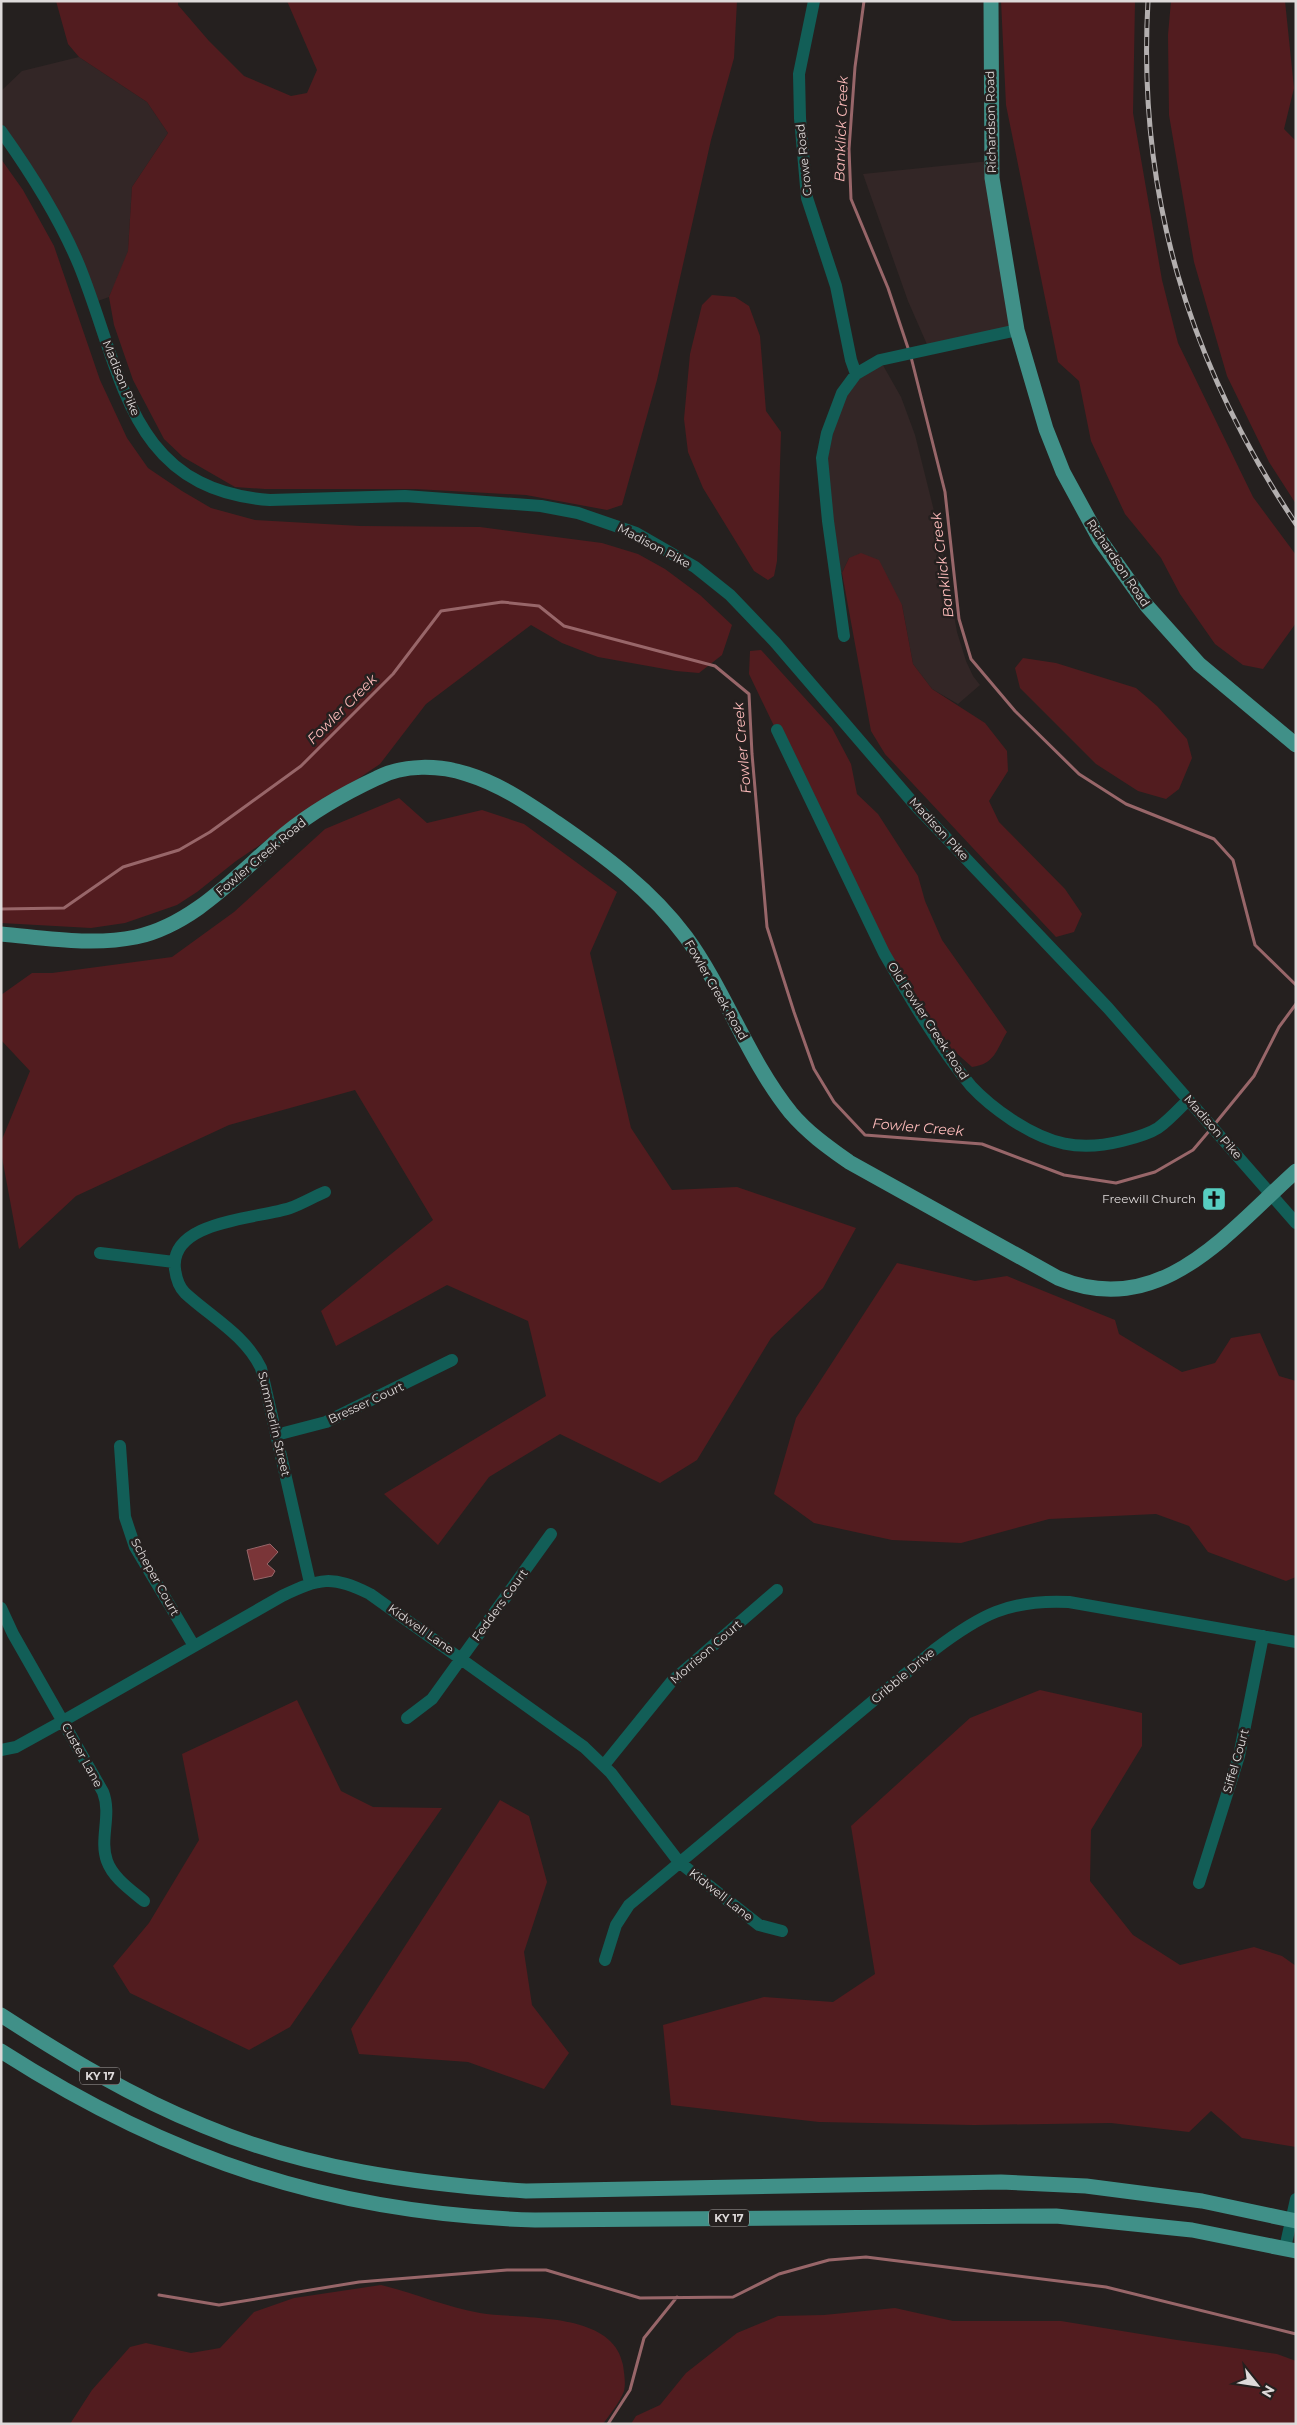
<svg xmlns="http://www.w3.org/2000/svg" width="1297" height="2425" font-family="Montserrat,sans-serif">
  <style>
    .built { fill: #332626 }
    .green { fill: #521c1f }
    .water { fill: #7a3538; stroke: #986669 }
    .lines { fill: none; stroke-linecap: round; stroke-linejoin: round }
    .stream { stroke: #986669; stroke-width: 3 }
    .minor { stroke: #125e57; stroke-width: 12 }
    .major { stroke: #409088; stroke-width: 15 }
    .rail-casing { stroke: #b3afaf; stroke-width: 5 }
    .rail { stroke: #25201f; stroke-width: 3; stroke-dasharray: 9; stroke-linecap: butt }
    .labels { text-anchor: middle; stroke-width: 5; stroke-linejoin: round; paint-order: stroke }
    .shield { fill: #25201f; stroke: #a6a2a2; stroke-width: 1 }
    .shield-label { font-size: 11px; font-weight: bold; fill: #dedada }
    .street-label { font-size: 12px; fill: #dedada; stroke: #25201f }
    .poi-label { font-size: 12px; fill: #dedada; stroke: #25201f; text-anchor: end }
    .water-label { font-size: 14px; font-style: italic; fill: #fdbbba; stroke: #25201f }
  </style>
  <rect width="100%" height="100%" fill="#25201f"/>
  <path class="built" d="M79 57 147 102 168 133 132 187 128 251 123 267 109 297 92 303 78 264 1 131V91L22 71Z
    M990 161 1017 330 929 349 908 301 863 174Z
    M880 360 901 397 915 435 939 531 957 632 966 661 973 676 980 685 958 704 932 689 913 664 902 605 849 558 842 573H836L823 479 842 393Z"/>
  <path class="green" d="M56 1H178V5L209 41 244 76 291 96 307 93 317 70 287 1H737L734 58 711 140 657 380 622 505 607 510 526 495 415 489H265L235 487 183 457 164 439 133 380 114 325 109 297 128 251 132 187 168 133 147 102 79 57 68 44Z
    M1001 1H1135L1133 113 1162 280 1178 343 1253 497 1296 555V623L1263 669 1243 665 1215 644 1180 594 1161 558 1125 514 1091 441 1079 381 1058 362 1006 105Z
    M1171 1H1285L1294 88 1284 129 1296 141V504L1269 462 1227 376 1194 262 1169 115 1168 35Z
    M1 159 23 190 54 246 100 380 127 438 148 468 182 491 211 508 255 520 360 526 480 527 602 543 638 554 665 569 700 595 732 625 722 655 699 673 676 671 598 657 562 643 531 625 426 704 380 764 236 861 197 892 177 905 125 923 91 928 1 923Z
    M712 295 735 297 749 306 760 336 766 411 781 432 777 561 774 576 768 580 754 571 703 488 688 452 684 419 690 354 702 305Z
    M861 553 879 560 902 605 913 664 932 689 985 723 1007 751 1008 771 989 801 999 822 1065 889 1082 914 1074 932 1056 937 885 754 871 731 842 573 849 558Z
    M761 650 832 728 851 764 857 794 878 814 918 876 925 901 942 940 1007 1032C996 1050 995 1064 972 1067L934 1033 848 880 749 674 750 651Z
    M1023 658 1056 663 1136 688 1157 706 1187 739 1192 758 1179 789 1166 799 1138 791 1096 764 1020 688 1015 668Z
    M399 798 427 823 482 810 524 824 617 892 590 953 631 1128 672 1190 737 1187 856 1228 823 1288 771 1338 697 1460 660 1483 560 1434 489 1477 438 1545 384 1494 546 1396 528 1321 447 1285 336 1346 321 1311 433 1220 355 1090 229 1125 76 1196 19 1249 1 1152V1142L30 1071 1 1040V995L32 973H52L172 957 234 912 325 829Z
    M897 1263 975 1281 1007 1276 1115 1320 1119 1334 1182 1372 1215 1363 1231 1338 1260 1333 1279 1376 1296 1381V1577L1286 1581 1208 1552 1189 1526 1156 1514 1049 1519 961 1543 892 1540 814 1523 774 1494 796 1418Z
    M1040 1690 1142 1713V1746L1091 1830 1090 1881 1133 1935 1180 1965 1254 1947 1282 1956 1296 1966V2147L1242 2138 1211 2111 1189 2132 1111 2123 974 2125 819 2122 671 2105 663 2025 764 1997 833 2002 875 1974 851 1826 970 1718Z
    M297 1700 341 1791 373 1807 442 1808 290 2027 249 2050 130 1993 113 1966 149 1923 199 1840 182 1754Z
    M500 1800 529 1816 547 1882 524 1952 532 2005 569 2053 544 2089 468 2062 359 2054 351 2029Z
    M381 2285C414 2293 446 2307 480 2313 521 2320 613 2310 623 2365 624 2373 626 2383 624 2391 620 2402 610 2414 603 2424H70L92 2390 130 2347 146 2343 191 2353 220 2348 254 2312 294 2298Z
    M895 2308 953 2321H1061L1177 2340 1277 2354 1296 2361V2424H631L636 2416 660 2405 686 2373 737 2333 778 2316 824 2315Z"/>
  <path class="water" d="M270 1544 278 1552 267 1564 275 1571 272 1576 254 1580 247 1550Z"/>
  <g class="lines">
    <path class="stream" d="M864 1 855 67 849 149 851 199 888 288 909 351
      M911 357 945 492 959 619 971 659 1015 711 1079 774 1126 804 1214 839 1233 860 1255 945 1296 985
      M1 909 64 908 123 867 179 850 210 832 301 766 393 674 441 611 502 602 539 606 564 626 715 666 749 694 752 754 767 927 794 1012 814 1069 834 1102 865 1135 982 1144 1064 1175 1116 1183 1155 1172 1193 1150 1210 1130
      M1214 1125 1254 1076 1279 1027 1296 1004
      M159 2295 219 2305 359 2282 507 2270H546L640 2298 733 2297 779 2274 829 2260 866 2257 1106 2287 1296 2334
      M608 2424 630 2390 644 2338 677 2297"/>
    <path class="minor" d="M814 1 799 74 800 118 807 198 836 286 851 360 856 374
      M1 131C31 173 59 217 79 265 123 373 128 490 270 500L405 496 541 506 578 513 636 533 695 567 730 595 775 642 915 805 1108 1008 1296 1223
      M844 636 828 521 822 458 827 433 842 393 856 374 880 360 1017 330
      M777 730 884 953C910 998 938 1046 971 1086 983 1099 997 1110 1012 1120 1049 1144 1078 1152 1122 1141 1134 1138 1147 1135 1158 1128 1169 1120 1179 1109 1188 1100
      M100 1253 174 1262
      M276 1435 326 1422 452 1360
      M120 1446 125 1517 135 1547 194 1646
      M310 1583 261 1368C245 1335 211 1317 185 1293 179 1287 176 1277 175 1269 169 1220 258 1219 290 1208 302 1204 313 1197 325 1192
      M1 1608 13 1634 103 1792C112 1815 99 1839 107 1861 113 1878 131 1890 144 1901
      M407 1718 432 1699 551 1534
      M1 1750 16 1747 63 1721 282 1596C320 1578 332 1575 370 1594L584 1747 611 1773 679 1862 759 1925 782 1931
      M604 1765 672 1681 777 1590
      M1199 1883 1239 1756 1263 1636
      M605 1960 616 1925 629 1905 934 1650C980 1615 1009 1599 1069 1602L1296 1642
      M1285 2248 1296 2199"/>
    <path class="major" d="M991 1 992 178 1017 330 1046 429 1063 472 1100 540 1147 606 1199 664 1296 745
      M1 934C46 938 92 946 136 937 196 924 240 871 285 834 313 811 345 793 377 778 404 764 439 765 467 774 500 784 529 804 557 823 605 856 651 890 686 937 726 992 748 1060 791 1113 808 1133 828 1147 849 1162L1058 1278C1160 1321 1228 1232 1296 1171
      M1 2015C66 2057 132 2097 204 2126 306 2169 417 2184 526 2191L1001 2182 1086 2186 1202 2201 1296 2221
      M1 2051C171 2160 333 2214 535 2220L1056 2216 1192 2230 1296 2251"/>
    <defs>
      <path id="rail" d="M1148 1C1137 194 1189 364 1296 524"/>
    </defs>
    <use href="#rail" class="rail-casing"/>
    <use href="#rail" class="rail"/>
  </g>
  <defs>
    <symbol id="church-square" viewBox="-11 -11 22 22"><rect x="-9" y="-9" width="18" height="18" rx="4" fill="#57cec1" stroke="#25201f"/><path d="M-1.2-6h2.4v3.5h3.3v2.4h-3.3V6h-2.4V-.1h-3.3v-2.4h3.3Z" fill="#111"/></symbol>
  </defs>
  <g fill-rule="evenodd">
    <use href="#church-square" x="1200" y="1185" width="28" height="28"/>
  </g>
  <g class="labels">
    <g class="shield">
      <rect x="80" y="2067.5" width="40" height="17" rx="4"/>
      <rect x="709" y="2209.5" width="40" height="17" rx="4"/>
    </g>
    <g class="shield-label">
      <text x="100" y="2080">KY 17</text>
      <text x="729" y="2222">KY 17</text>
    </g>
    <g class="street-label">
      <text transform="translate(991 122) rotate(-91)" y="4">Richardson Road</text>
      <text transform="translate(804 160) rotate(-96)" y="4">Crowe Road</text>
      <text transform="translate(121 378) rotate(68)" y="4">Madison Pike</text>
      <text transform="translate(654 546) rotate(28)" y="4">Madison Pike</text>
      <text transform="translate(1118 563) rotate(56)" y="4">Richardson Road</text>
      <text transform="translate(939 829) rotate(47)" y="4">Madison Pike</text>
      <text transform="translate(261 857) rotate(-40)" y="4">Fowler Creek Road</text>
      <text transform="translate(716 990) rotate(60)" y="4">Fowler Creek Road</text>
      <text transform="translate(928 1021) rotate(57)" y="4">Old Fowler Creek Road</text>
      <text transform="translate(1213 1127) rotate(49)" y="4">Madison Pike</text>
      <text transform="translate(366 1403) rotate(-25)" y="4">Bresser Court</text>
      <text transform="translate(274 1424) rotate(77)" y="4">Summerlin Street</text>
      <text transform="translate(155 1577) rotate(61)" y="4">Scheper Court</text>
      <text transform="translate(500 1605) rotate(-54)" y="4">Fedders Court</text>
      <text transform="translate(421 1629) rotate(35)" y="4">Kidwell Lane</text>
      <text transform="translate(706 1652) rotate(-41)" y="4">Morrison Court</text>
      <text transform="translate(903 1676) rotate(-40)" y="4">Gribble Drive</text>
      <text transform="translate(82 1755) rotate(61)" y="4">Custer Lane</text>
      <text transform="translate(1236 1761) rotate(-74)" y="4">Siffel Court</text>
      <text transform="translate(721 1895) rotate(38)" y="4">Kidwell Lane</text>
    </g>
    <g class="poi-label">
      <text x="1196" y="1203">Freewill Church</text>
    </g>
    <g class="water-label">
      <text transform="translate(841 129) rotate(-88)" y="5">Banklick Creek</text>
      <text transform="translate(942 565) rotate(-97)" y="5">Banklick Creek</text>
      <text transform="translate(342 709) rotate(-45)" y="5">Fowler Creek</text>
      <text transform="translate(742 748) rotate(-95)" y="5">Fowler Creek</text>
      <text transform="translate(918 1127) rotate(5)" y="5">Fowler Creek</text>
    </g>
  </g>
  <rect width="1297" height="2425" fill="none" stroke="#dedada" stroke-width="5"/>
  <g transform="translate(1257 2385) rotate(120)" stroke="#25201f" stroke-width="4" paint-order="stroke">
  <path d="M0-4L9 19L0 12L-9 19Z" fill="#dedada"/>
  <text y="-8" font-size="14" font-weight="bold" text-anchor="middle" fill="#dedada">N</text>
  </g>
</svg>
